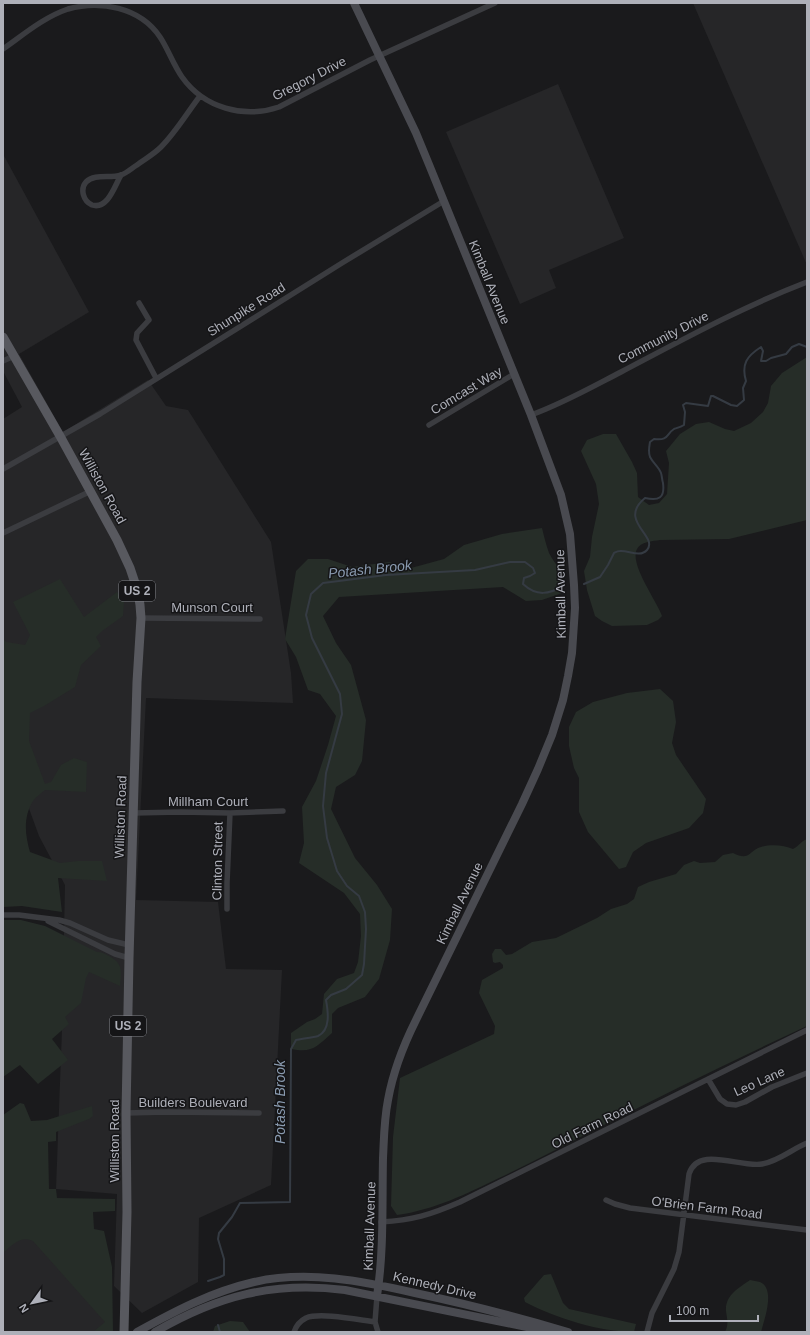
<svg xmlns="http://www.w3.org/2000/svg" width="810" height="1335" font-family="Arial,sans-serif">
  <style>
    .built { fill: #262628 }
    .green { fill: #262d28 }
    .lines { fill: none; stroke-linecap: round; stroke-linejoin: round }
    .stream { stroke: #353b43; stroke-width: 2 }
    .street { stroke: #3b3c40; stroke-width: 5.5 }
    .secondary { stroke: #494a50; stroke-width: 8 }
    .primary { stroke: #58595f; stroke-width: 9 }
    .labels { text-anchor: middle; stroke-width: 3; stroke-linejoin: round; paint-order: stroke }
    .shield { fill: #151517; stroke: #808288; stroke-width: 1 }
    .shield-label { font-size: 12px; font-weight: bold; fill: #aeb0b9 }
    .street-label { font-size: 13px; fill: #aeb0b9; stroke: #151517 }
    .water-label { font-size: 14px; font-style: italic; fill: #8a9bb0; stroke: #151517 }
  </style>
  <rect width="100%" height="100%" fill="#1a1a1c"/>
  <path class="built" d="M693 3H807V265Z
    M558 84 624 238 549 270 556 288 520 304 446 132Z
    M3 154 89 312 19 354 63 432 148 380 166 406 188 410 271 542 291 673 293 703 146 698 136 900 218 902 226 969 282 970 271 1185 199 1218 198 1282 142 1313 114 1286 117 1194 56 1189 62 1029 65 885 39 836 3 737V419L22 407 3 371Z
    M3 1186 113 1332H3Z"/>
  <path class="green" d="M807 357V520L729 539 660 540C653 541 640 542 637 549 629 564 657 601 662 616L658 620 647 625 612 626 602 621 595 616 587 590 584 571 590 557 592 537 599 504 596 484 581 451 587 440 603 434H616L632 462 637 473 638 497 649 505 659 503 667 494 669 463 666 451 680 434 696 424 709 422 725 429 734 431 751 423 763 412 768 403 771 386 782 373Z
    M542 528C544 536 546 545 549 553 558 570 567 572 562 593L542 600 526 601 503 587 339 597 323 616 336 643 351 665 366 720 362 761 355 775 336 787 331 809 355 858 377 885 392 909 390 940 379 979 365 997 338 1008 332 1014V1033C316 1047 313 1053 291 1049V1033L307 1022 315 1019 322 1014 324 994 337 979 354 973 358 962 361 936 360 914 344 893 299 863 304 843 302 807 316 781 328 745 336 716 320 694 308 690 296 657 285 639 296 571 308 559H328L352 567 389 562 411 568 444 559 464 545 502 534Z
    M60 579 84 617 117 592 124 602 123 616 102 631 96 637 101 646 81 665 75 687 44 706 30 713 29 741 45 784 51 782 61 765 74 758 87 762 86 792 45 790C41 793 36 797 33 801 23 817 25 835 30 852L60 863 78 861H102L107 881 58 878 62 912 22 906 3 907V638L6 642 25 645 30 635 13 602Z
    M660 689 673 701 676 722 672 743 676 755 706 799 703 813 689 828 646 843 633 852 626 867 619 869 588 832 579 812V778L574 768 569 746V727L576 712 593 702 627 693Z
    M807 839V1026C736 1059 664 1094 594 1130 563 1146 531 1163 499 1178 466 1194 434 1210 397 1215L391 1206 393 1137 400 1078 494 1034 495 1026 479 993 482 980 503 968V965L500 962 495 963 493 962 492 954 495 949H501L506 955 512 954 532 942 556 938 597 918 611 909 627 904 634 899 638 887 649 882 676 874 684 865 694 861 700 863 715 862 723 855 733 853C750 862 749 850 761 847 771 844 784 845 793 849 799 846 801 841 807 839Z
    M3 920H21L45 926 97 952C102 952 105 954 109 956 124 964 121 972 120 986L89 972 86 978 81 1003 65 1017 69 1024 52 1039 68 1060 38 1084 20 1065 3 1077Z
    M20 1103 24 1104 31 1121 47 1120 92 1106 93 1116 89 1119 56 1132V1141L48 1142 49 1189H56L57 1198 115 1199V1211L93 1212 94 1229 104 1231 112 1267 113 1332H93L105 1322 33 1241C21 1235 12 1245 3 1253V1115Z
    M551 1274 563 1303 569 1309 636 1324 634 1332C599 1332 556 1318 525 1302L524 1298 544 1275Z
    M750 1280C753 1281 757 1281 760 1282 776 1289 764 1320 761 1332H725C729 1324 727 1319 726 1311 725 1295 739 1288 750 1280Z
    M230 1321 243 1322 250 1332H213L215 1326Z"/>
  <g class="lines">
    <path class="stream" d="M584 584 600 577 608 565 614 553C616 552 617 551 620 551 628 550 640 558 647 550 659 536 617 521 645 498 659 501 665 498 663 483 662 480 662 476 661 473 659 467 653 463 650 457 648 452 649 448 650 442L654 439C669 441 666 434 674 429 677 428 681 427 684 425L685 412 683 405 686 403 708 406 711 396H713L731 405 737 406 744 400 743 388 746 381C741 364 747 356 761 347L763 351 761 361H766L771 358 786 354 792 347 799 344 807 347
      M208 1281 220 1277 224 1275V1259L218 1239 219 1233 232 1217 240 1203 290 1202 291 1049 296 1040C301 1039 315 1037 318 1036 331 1030 328 1011 326 1000L331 995 346 989 362 975 364 964 366 929 365 912 359 896 347 886 337 871 327 838 323 806 326 773 342 714 340 694 312 638 306 615 311 594 323 583 339 581 386 575 475 570 510 562H525L533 568 535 573 530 576 524 578 523 584C537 597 549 594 564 586
      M218 1325 220 1332"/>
    <path class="street" d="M3 49C23 35 44 17 68 9 100 0 140 7 160 37 168 49 173 64 182 77 204 108 244 119 279 107L370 60 495 3
      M121 175C115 185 108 210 92 205 83 201 80 189 86 182 95 173 111 179 121 175 127 173 132 168 137 165 145 159 154 154 161 147 176 132 187 113 200 96
      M139 303 149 320 137 333 136 340 156 378
      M3 361 14 356
      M531 415C562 404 592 387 621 372 682 340 742 307 807 282
      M429 425 514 374
      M3 469 100 414 342 263 444 201
      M3 533 91 491
      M141 618 260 619
      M134 813 180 812 230 813 283 811
      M227 909V883L230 813
      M3 915H19L59 920 70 923 108 940 129 945
      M48 921 115 954 129 958
      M708 1079 720 1099 727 1104 736 1105 745 1102 772 1087 807 1073
      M126 1113 167 1112 259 1113
      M606 1200 615 1204 630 1208 807 1230
      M381 1222C413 1220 430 1215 460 1202L807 1030
      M377 1296 375 1322 378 1332
      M294 1332C296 1326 300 1321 306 1318 320 1312 359 1320 375 1322
      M647 1332 652 1313 674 1269 679 1252 689 1174C698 1145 740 1168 762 1164 779 1161 792 1149 807 1143"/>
    <path class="secondary" d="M354 3 416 133 430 167 531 415 561 495 570 534 574 585 575 608 572 653 568 676 563 700 552 735 538 769 522 804 416 1020C403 1046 393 1072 388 1100 384 1120 384 1139 383 1158 382 1204 384 1251 377 1296
      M137 1332C175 1311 211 1292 254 1282 307 1270 363 1281 415 1293 467 1304 517 1317 568 1332
      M155 1332C217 1296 273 1281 345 1290L551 1332"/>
    <path class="primary" d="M3 337 60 436 117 540 130 568 138 592 140 605 141 618 137 682 129 958 126 1113 127 1212 124 1332"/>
  </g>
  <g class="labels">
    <g class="shield">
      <rect x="119" y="581" width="36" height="20" rx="3"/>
      <rect x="110" y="1016" width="36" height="20" rx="3"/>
    </g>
    <g class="shield-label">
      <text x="137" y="595">US 2</text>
      <text x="128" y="1030">US 2</text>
    </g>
    <g class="street-label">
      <text transform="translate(309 78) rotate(-27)" y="5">Gregory Drive</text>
      <text transform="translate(490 282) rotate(68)" y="5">Kimball Avenue</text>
      <text transform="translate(246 309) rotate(-32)" y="5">Shunpike Road</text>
      <text transform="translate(663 337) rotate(-27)" y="5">Community Drive</text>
      <text transform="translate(466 390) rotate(-31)" y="5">Comcast Way</text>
      <text transform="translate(103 486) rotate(61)" y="5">Williston Road</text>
      <text transform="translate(560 594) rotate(-91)" y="5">Kimball Avenue</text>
      <text x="212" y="612">Munson Court</text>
      <text x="208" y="806">Millham Court</text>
      <text transform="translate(120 817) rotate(-88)" y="5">Williston Road</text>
      <text transform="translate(217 861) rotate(-89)" y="5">Clinton Street</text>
      <text transform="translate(459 903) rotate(-64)" y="5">Kimball Avenue</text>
      <text transform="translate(759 1081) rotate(-24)" y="5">Leo Lane</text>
      <text x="193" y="1107">Builders Boulevard</text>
      <text transform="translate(592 1125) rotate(-26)" y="5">Old Farm Road</text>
      <text transform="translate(114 1141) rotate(-90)" y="5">Williston Road</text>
      <text transform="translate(707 1207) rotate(7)" y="5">O'Brien Farm Road</text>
      <text transform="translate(369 1226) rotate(-88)" y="5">Kimball Avenue</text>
      <text transform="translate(435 1285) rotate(13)" y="5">Kennedy Drive</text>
    </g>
    <g class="water-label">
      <text transform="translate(370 569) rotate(-6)" y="5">Potash Brook</text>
      <text transform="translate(280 1102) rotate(-90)" y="5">Potash Brook</text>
    </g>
  </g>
  <rect width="810" height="1335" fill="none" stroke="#aeb0b9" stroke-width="8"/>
  <g transform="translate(32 1303) rotate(237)" stroke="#151517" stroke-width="3" paint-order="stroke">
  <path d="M0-3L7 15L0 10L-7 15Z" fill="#aeb0b9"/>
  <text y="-6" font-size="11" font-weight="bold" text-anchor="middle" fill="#aeb0b9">N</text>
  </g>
  <path d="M670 1315v6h88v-6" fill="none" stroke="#aeb0b9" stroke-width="2"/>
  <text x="676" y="1315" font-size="12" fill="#aeb0b9" stroke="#151517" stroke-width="3" paint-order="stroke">100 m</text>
</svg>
